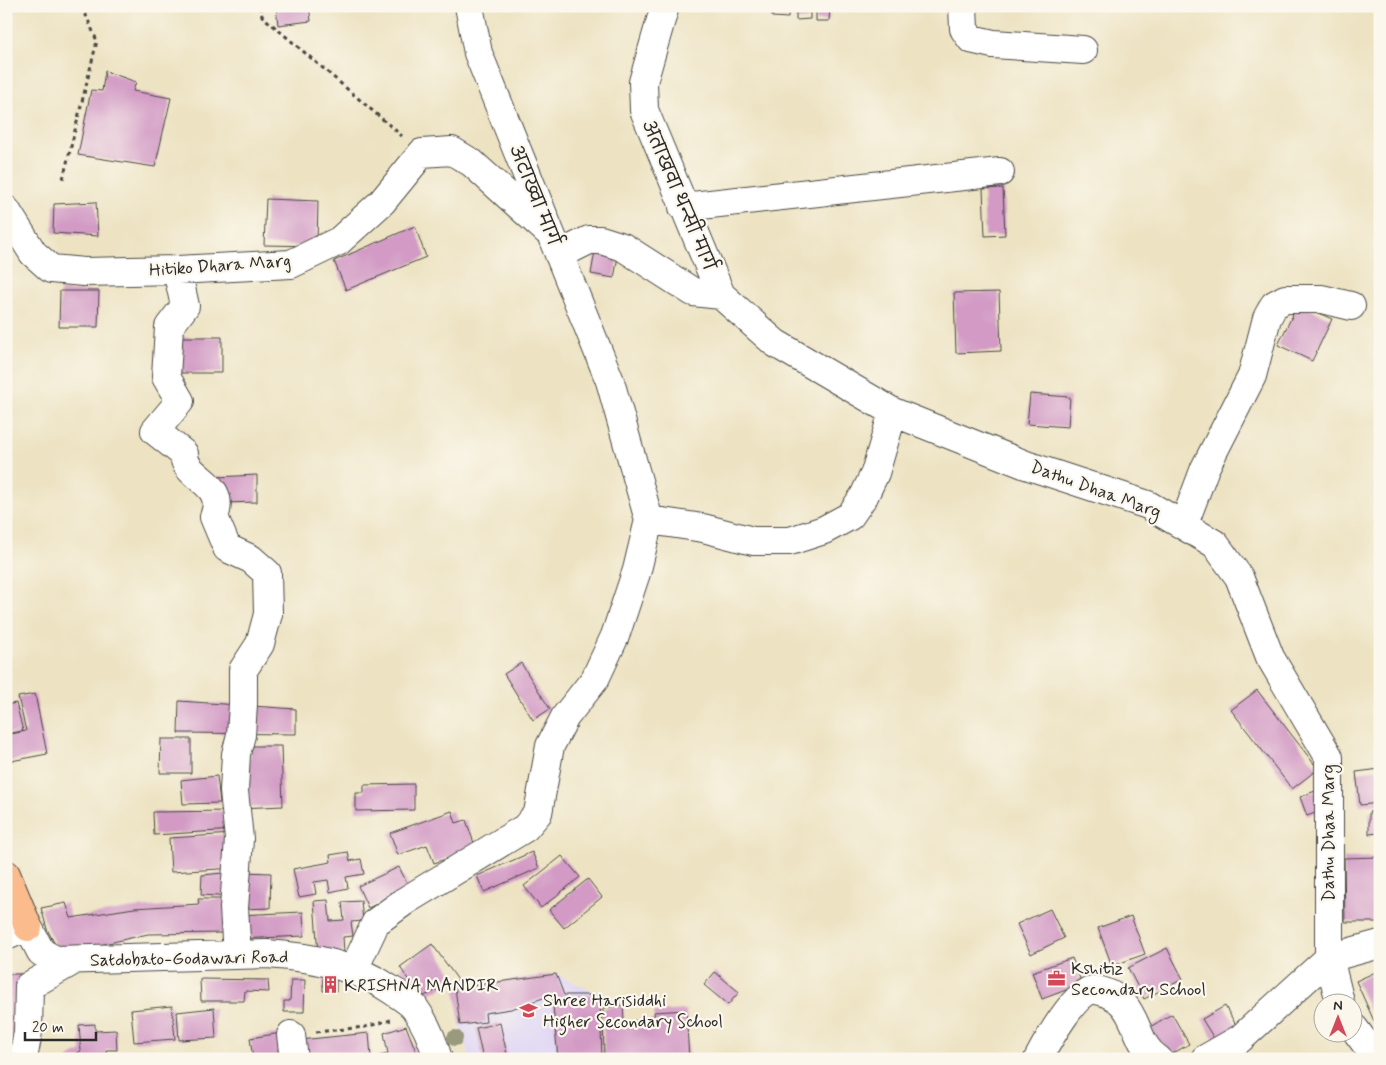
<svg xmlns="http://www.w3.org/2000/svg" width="1386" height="1065" font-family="Mynerve,'Playpen Sans Deva',sans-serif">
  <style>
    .built { fill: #dfd5f5 }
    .building { fill: #d29ac5 }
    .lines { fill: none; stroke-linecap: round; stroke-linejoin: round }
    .minor-casing { stroke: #484742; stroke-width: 30 }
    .major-casing { stroke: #484742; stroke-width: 30 }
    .path { stroke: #484742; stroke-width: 3; stroke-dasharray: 4 4; stroke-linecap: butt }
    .minor { stroke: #fff; stroke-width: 28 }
    .major { stroke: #fbbb8c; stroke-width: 28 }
    .tree { fill: #98997d }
    .labels { text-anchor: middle; stroke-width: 4.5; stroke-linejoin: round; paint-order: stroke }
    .street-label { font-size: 18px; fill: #2b2b2b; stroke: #fbf7ec }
    .poi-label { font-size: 18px; fill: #2b2b2b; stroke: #fbf7ec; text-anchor: start }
  </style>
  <rect width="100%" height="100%" fill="#fbf7ec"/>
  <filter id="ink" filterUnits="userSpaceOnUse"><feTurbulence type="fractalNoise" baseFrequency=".02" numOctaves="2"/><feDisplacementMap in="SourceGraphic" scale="10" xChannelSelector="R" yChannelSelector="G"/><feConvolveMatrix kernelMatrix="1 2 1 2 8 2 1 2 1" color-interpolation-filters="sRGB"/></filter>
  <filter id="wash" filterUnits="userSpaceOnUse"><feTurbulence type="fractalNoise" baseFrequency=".0096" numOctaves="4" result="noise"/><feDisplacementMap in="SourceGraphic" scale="20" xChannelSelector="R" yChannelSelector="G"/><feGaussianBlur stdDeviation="1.12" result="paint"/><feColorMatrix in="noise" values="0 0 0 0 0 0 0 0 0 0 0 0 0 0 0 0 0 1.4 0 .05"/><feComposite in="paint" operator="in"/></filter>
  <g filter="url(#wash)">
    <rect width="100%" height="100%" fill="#ede3c3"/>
    <path class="built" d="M556 974 600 995 597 1059H470L460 1025 455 988Z"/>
    <g id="blocks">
      <path class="building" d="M276 6H309L311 21 278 25Z
        M773 6H789L788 18 772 17Z
        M796 6H810V19L796 20Z
        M816 6H830L829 21H816Z
        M105 71 136 82 133 91 171 98 155 167 78 155 91 90 102 91Z
        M1003 188 1005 235 985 236 983 189Z
        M266 199 318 201 317 246 264 245Z
        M96 202 98 236 53 233 54 204Z
        M415 226 426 257 346 290 334 261Z
        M596 246 619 251 614 278 591 274Z
        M60 291H99L98 327H59Z
        M999 292 1001 351 956 353 954 293Z
        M1298 304 1332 319 1312 361 1278 345Z
        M172 337H222V373H172Z
        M1030 394 1070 397 1068 427 1027 424Z
        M257 475V502L224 503 217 477Z
        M521 663 550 709 533 720 504 674Z
        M1257 690 1318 769 1292 789 1231 710Z
        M35 694 47 754 6 762V735L26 731 18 697Z
        M179 701 296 709V734L178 733Z
        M16 703 23 731 6 734V705Z
        M161 739H191V773H160Z
        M253 746H281L283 806 241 808 240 789Z
        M1380 769V803L1360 805 1356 772Z
        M217 776 220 803 183 804 181 780Z
        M414 784V810L356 811V793H364V785Z
        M1315 791 1323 810 1307 816 1300 797Z
        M232 811 234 830 154 835 153 812Z
        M452 811 456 823 466 820 476 849 434 863 427 845 398 855 390 833Z
        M1369 812H1380V833L1369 834Z
        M233 834 235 868 171 872 169 838Z
        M348 852 350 861 361 859 364 874 346 877 348 888 330 892 328 880 314 882 316 894 299 897 293 869 331 862 330 855Z
        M532 852 539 868 484 892 477 876Z
        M562 856 580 877 541 908 524 886Z
        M1380 857V922H1345L1344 858Z
        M399 867 410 889 368 908 358 886Z
        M234 872 233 897 201 895 202 875Z
        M242 872 271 873 270 908 242 909Z
        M588 879 602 897 564 928 549 910Z
        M198 899H225V933L148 934 60 954 47 929 41 908 66 903 71 918 134 908 199 904Z
        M328 900 330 921 344 920 342 902 361 901 363 921 351 922 353 936 343 937 344 952 318 954 314 901Z
        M1050 909 1064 938 1031 954 1017 924Z
        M303 912 304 936 240 939 238 915Z
        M1131 916 1145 954 1112 966 1098 928Z
        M432 944 458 980 420 998 400 967Z
        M1167 948 1183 979 1144 999 1128 968Z
        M1072 958 1082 984 1042 999 1032 972Z
        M1380 970V1029L1378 1030 1356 981Z
        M715 972 739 992 728 1005 704 985Z
        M6 974H22L20 1039H6Z
        M556 974 564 995H600L602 1059H558L552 995 511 1009 485 1013 486 1022 460 1025 455 988Z
        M200 979 268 980 269 992 245 991 244 1001H201Z
        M323 979 336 980V991H323Z
        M291 980H305L304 1012H284V1001H290Z
        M623 1005 624 1021 655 1020 654 1012 686 1010 689 1059H604L603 1008Z
        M172 1006 175 1039 134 1042 131 1010Z
        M1225 1006 1240 1032 1218 1045 1202 1019Z
        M214 1008 216 1038 179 1040 177 1012Z
        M1172 1014 1189 1044 1167 1057 1150 1027Z
        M500 1023 508 1059H483L476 1028Z
        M95 1024V1031L116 1030 117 1050H106V1057L98 1059H67L81 1051 79 1025Z
        M406 1026 419 1059H379V1056L388 1054 384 1033Z
        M281 1033 284 1048 278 1049 279 1059H253L250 1038Z
        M369 1033 371 1057 375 1059H302L300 1040Z"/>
    </g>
  </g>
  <g filter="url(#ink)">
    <use href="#blocks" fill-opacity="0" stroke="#484742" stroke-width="1"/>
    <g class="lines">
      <defs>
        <path id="minor" d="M665 6 643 82 644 110 721 295 775 343 893 412 1026 465 1148 505 1215 544 1239 577 1270 657 1329 757V958L1340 1002
          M963 6 964 29 971 39 993 44 1083 50
          M683 207 1000 172
          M6 210 33 253 51 269 84 272 177 270 291 264 339 241 382 202 422 153 452 151 472 163 547 231
          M559 255 589 240H601L623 247 693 292 721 295
          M177 270 185 306 169 327 166 377 180 401 155 431 184 454C184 480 228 481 214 517L227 548 251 559 267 573 268 614 260 644 243 670V704L241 735 236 754 234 791 239 839 234 908 237 955
          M649 520 703 528 753 541H790L824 530 850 516 864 496 875 473 893 412
          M1184 524 1205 468 1252 376 1267 318 1274 305 1285 299H1322L1351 306
          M6 936 28 927 41 952 55 960 267 954C311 957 356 965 393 991 400 996 409 1001 414 1007 425 1022 433 1041 438 1059
          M354 969 376 922 405 901 525 828 538 813 550 746 565 717 595 679 615 636 637 570 649 520 610 381 478 53 469 6
          M1354 1028 1377 1059
          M291 1035 294 1059
          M23 1059 28 1032 29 986 73 961
          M1038 1059C1046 1044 1075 991 1092 990 1102 989 1117 997 1123 1004 1138 1020 1138 1047 1158 1059
          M1205 1059 1240 1039 1329 958 1380 944"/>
        <path id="major" d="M6 874 28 927"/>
      </defs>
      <use href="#minor" class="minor-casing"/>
      <use href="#major" class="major-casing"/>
      <path class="path" d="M260 6 262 16 402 136
        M63 179 97 41 82 6
        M316 1032 365 1027 391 1020"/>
      <use href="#minor" class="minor"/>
      <use href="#major" class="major"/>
    </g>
    <circle class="tree" cx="455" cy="1038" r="8"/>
  </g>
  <defs>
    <symbol id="office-bare" viewBox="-9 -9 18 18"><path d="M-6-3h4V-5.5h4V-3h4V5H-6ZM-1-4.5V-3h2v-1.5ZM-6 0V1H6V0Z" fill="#d1495b" stroke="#fbf7ec" stroke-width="2.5" paint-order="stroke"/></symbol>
    <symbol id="building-bare" viewBox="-9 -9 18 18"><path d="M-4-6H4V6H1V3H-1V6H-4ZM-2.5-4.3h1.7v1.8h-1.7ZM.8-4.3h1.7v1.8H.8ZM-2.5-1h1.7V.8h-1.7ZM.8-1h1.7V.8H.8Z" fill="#d1495b" stroke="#fbf7ec" stroke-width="2.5" paint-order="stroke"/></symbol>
    <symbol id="school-bare" viewBox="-9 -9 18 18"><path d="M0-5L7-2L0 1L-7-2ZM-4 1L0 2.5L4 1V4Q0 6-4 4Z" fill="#d1495b" stroke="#fbf7ec" stroke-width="2.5" paint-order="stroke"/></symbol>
  </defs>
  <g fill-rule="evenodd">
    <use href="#office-bare" x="1044" y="966" width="25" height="25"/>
    <use href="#building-bare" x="318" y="972" width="25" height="25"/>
    <use href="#school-bare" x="516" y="998" width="25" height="25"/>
  </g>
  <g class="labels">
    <g class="street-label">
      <text transform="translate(535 195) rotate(68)" y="6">अटाख्वा मार्ग</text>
      <text transform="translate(679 195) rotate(67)" y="6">अताखवा थन्सी मार्ग</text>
      <text transform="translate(220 265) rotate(-4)" y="6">Hitiko Dhara Marg</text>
      <text transform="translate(1096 489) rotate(20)" y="6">Dathu Dhaa Marg</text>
      <text transform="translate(1328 833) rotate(-90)" y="6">Dathu Dhaa Marg</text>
      <text transform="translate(189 958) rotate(-1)" y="6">Satdobato-Godawari Road</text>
    </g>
    <g class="poi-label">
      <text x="1071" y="974">Kshitiz<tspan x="1071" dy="21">Secondary School</tspan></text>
      <text x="344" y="991">KRISHNA MANDIR</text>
      <text x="543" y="1006">Shree Harisiddhi<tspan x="543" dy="21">Higher Secondary School</tspan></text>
    </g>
  </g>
  <rect width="1386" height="1065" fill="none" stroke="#fbf7ec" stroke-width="25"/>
  <g transform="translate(1338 1018)"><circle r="24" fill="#fbf7ec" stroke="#a8a59f"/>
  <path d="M0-4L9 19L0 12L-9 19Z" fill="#d1495b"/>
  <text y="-8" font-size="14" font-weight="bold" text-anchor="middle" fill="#2b2b2b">N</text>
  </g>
  <path d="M25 1032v8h71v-8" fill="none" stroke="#2b2b2b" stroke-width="2.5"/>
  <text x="32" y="1032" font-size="15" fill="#2b2b2b" stroke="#fbf7ec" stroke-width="4" paint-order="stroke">20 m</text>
</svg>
